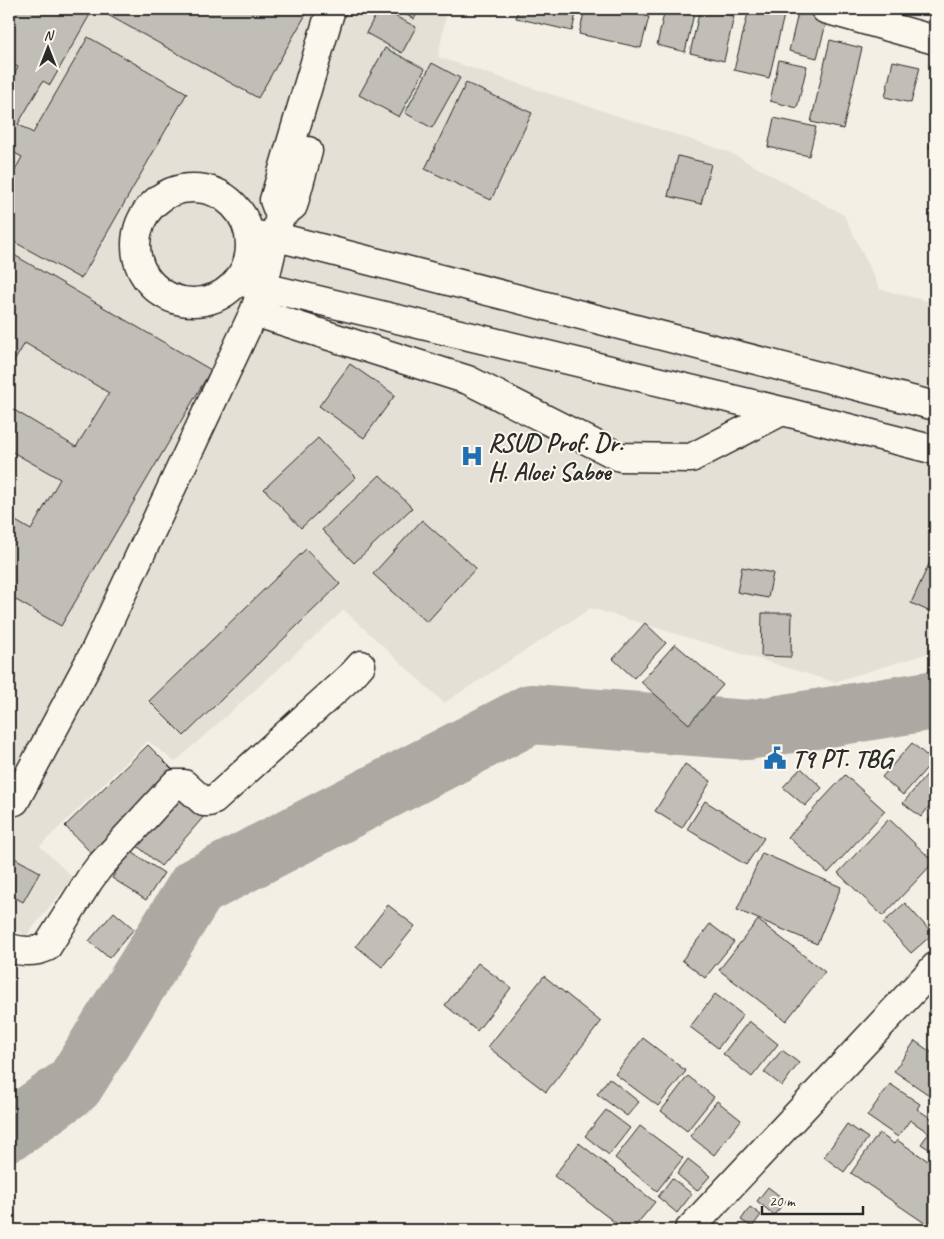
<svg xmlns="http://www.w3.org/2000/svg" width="944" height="1239" font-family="Caveat,sans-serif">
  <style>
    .built { fill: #e4e0d6 }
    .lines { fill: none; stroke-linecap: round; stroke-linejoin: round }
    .river { stroke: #aca9a2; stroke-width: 60 }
    .building { fill: #c0beb6; stroke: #2b2b2b }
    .minor-casing { stroke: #2b2b2b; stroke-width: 31 }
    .minor { stroke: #fbf7ec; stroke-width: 28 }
    .labels { text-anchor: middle; stroke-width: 4; stroke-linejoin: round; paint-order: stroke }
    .poi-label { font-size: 25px; font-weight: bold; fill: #2b2b2b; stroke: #fbf7ec; text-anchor: start }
  </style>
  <rect width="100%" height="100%" fill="#f3efe4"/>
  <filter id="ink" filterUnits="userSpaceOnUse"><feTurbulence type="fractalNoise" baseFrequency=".02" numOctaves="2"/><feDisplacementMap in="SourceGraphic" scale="10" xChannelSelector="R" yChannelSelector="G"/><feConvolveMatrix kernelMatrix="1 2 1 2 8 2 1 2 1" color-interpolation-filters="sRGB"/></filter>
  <g filter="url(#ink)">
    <path class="built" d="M9 9H447L438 57 729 152 844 215 880 289 935 303V651L834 682 591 608 444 703 344 610 175 762 148 741 40 846 73 878 26 936 9 926Z"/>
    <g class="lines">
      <path class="river" d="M9 1131 74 1085 197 887 531 714 748 730 935 700"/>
    </g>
    <path class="building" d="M9 9H93L50 85 43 81 18 124 33 133 88 37 187 93 81 279 9 239V181L22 157 9 150V84L18 67 9 62Z
      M97 9H309L258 98Z
      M379 9H381L416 27 402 53 366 33Z
      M395 9H420L414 19Z
      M518 9H577L572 31 516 18Z
      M585 9H614L649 17 641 48 579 34Z
      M665 9H674L694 14 685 52 657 45Z
      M700 9 734 16 724 61 690 53Z
      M749 9H774L785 11 769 78 734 70Z
      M799 9H816L829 12 817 58 789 51Z
      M917 9H935V15L917 10Z
      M830 40 862 48 843 129 811 122Z
      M385 48 425 69 399 117 359 95Z
      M779 60 807 66 797 108 770 101Z
      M893 61 920 67 911 103 885 97Z
      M432 63 460 78 432 128 405 113Z
      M466 83 532 113 491 200 425 169Z
      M774 118 816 127 809 156 768 147Z
      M935 121V150L929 148Z
      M678 156 711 164 701 204 668 196Z
      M9 252 211 370 61 626 9 596V517L31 530 60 479 9 450V407L76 447 109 393 25 343 9 370Z
      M350 364 395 395 364 438 319 406Z
      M318 438 356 477 301 528 264 489Z
      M380 475 412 508 354 563 322 530Z
      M422 520 476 568 427 622 373 574Z
      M306 549 340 584 184 736 149 701Z
      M930 562 935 564V614L911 603Z
      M742 567 773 573 768 598 737 592Z
      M762 613H792L791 657 761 656Z
      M645 623 666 643 634 678 613 659Z
      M675 644 723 685 689 724 641 682Z
      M912 743 933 761 903 795 882 777Z
      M148 745 180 777 97 859 65 826Z
      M685 764 711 781 682 828 655 811Z
      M934 766 935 767V799L921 817 903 803Z
      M801 768 822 788 805 806 783 787Z
      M845 775 885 811 828 873 788 837Z
      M180 791 206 814 161 866 135 844Z
      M705 801 764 838 746 865 687 829Z
      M935 810V826L928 821Z
      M889 819 934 862 883 916 838 873Z
      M130 851 164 873 146 900 112 878Z
      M762 853 841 887 817 944 737 910Z
      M9 855 40 872 23 902 9 894Z
      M905 903 933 934 911 953 883 923Z
      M388 905 415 926 382 967 356 946Z
      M114 912 134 929 109 958 89 941Z
      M758 920 825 972 786 1021 719 970Z
      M710 924 734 942 705 978 682 960Z
      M478 963 511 988 477 1031 445 1005Z
      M544 976 601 1022 546 1092 488 1047Z
      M715 994 743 1015 718 1048 690 1027Z
      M749 1021 778 1044 752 1077 723 1054Z
      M643 1038 686 1071 658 1106 615 1074Z
      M915 1041 935 1055V1099L894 1071Z
      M782 1050 799 1063 782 1086 764 1072Z
      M688 1076 714 1097 687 1131 661 1111Z
      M609 1078 639 1102 627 1116 597 1094Z
      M890 1084 920 1104 917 1109 935 1121V1153L921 1144 929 1133 910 1120 898 1137 867 1116Z
      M717 1101 741 1120 714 1155 690 1136Z
      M606 1110 630 1128 609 1155 585 1136Z
      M847 1124 868 1138 844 1172 824 1157Z
      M640 1126 683 1158 657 1191 615 1158Z
      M879 1133 894 1144 897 1140 934 1165 935 1163V1230L851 1173Z
      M579 1143 655 1202 632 1230H625L554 1176Z
      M688 1159 710 1176 697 1191 677 1174Z
      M672 1178 692 1194 677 1213 658 1197Z
      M768 1187 786 1201 774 1215 757 1201Z
      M750 1207 761 1215 752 1227 741 1220Z
      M809 1223 821 1230H805Z"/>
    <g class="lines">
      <defs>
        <path id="minor" d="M825 9 935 40
          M136 245a57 57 0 1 1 114 0a57 57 0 1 1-114 0Z
          M280 216 293 206 308 151
          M249 234 285 239 935 406
          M238 281 782 411 935 450
          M254 312 468 380 620 457 691 458 782 411
          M15 801 95 651 254 312 263 287 280 216 274 200 331 9
          M9 948C22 952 34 953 47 947L90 879 99 867 175 784H184L204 802H209L214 800 352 675 361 665
          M689 1230 935 967"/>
      </defs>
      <use href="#minor" class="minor-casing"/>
      <use href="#minor" class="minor"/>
    </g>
  </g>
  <defs>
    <symbol id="hospital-bare" viewBox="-9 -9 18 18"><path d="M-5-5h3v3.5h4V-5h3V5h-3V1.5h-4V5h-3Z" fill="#1f6fb2" stroke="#fbf7ec" stroke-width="2.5" paint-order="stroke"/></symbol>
    <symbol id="civic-bare" viewBox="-9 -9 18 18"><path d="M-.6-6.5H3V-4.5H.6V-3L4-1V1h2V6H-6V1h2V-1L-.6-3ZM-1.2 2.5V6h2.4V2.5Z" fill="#1f6fb2" stroke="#fbf7ec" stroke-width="2.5" paint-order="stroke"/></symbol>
  </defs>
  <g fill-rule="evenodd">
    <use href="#hospital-bare" x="456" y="440" width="32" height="32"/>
    <use href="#civic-bare" x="759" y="742" width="32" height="32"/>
  </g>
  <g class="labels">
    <g class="poi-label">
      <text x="488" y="451">RSUD Prof. Dr.<tspan x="488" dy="29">H. Aloei Saboe</tspan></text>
      <text x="792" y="767">T9 PT. TBG</text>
    </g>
  </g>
  <rect width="944" height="1239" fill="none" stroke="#fbf7ec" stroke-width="30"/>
  <rect x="15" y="15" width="914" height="1209" fill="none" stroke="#2b2b2b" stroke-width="2" filter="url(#ink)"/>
  <g transform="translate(48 48)" stroke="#fbf7ec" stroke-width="4" paint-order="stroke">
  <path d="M0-4L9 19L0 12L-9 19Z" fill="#2b2b2b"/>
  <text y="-8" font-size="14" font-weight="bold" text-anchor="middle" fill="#2b2b2b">N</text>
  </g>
  <path d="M762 1206v8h101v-8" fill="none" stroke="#2b2b2b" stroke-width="2.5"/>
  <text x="769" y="1206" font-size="15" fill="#2b2b2b" stroke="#fbf7ec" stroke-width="4" paint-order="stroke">20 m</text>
</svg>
